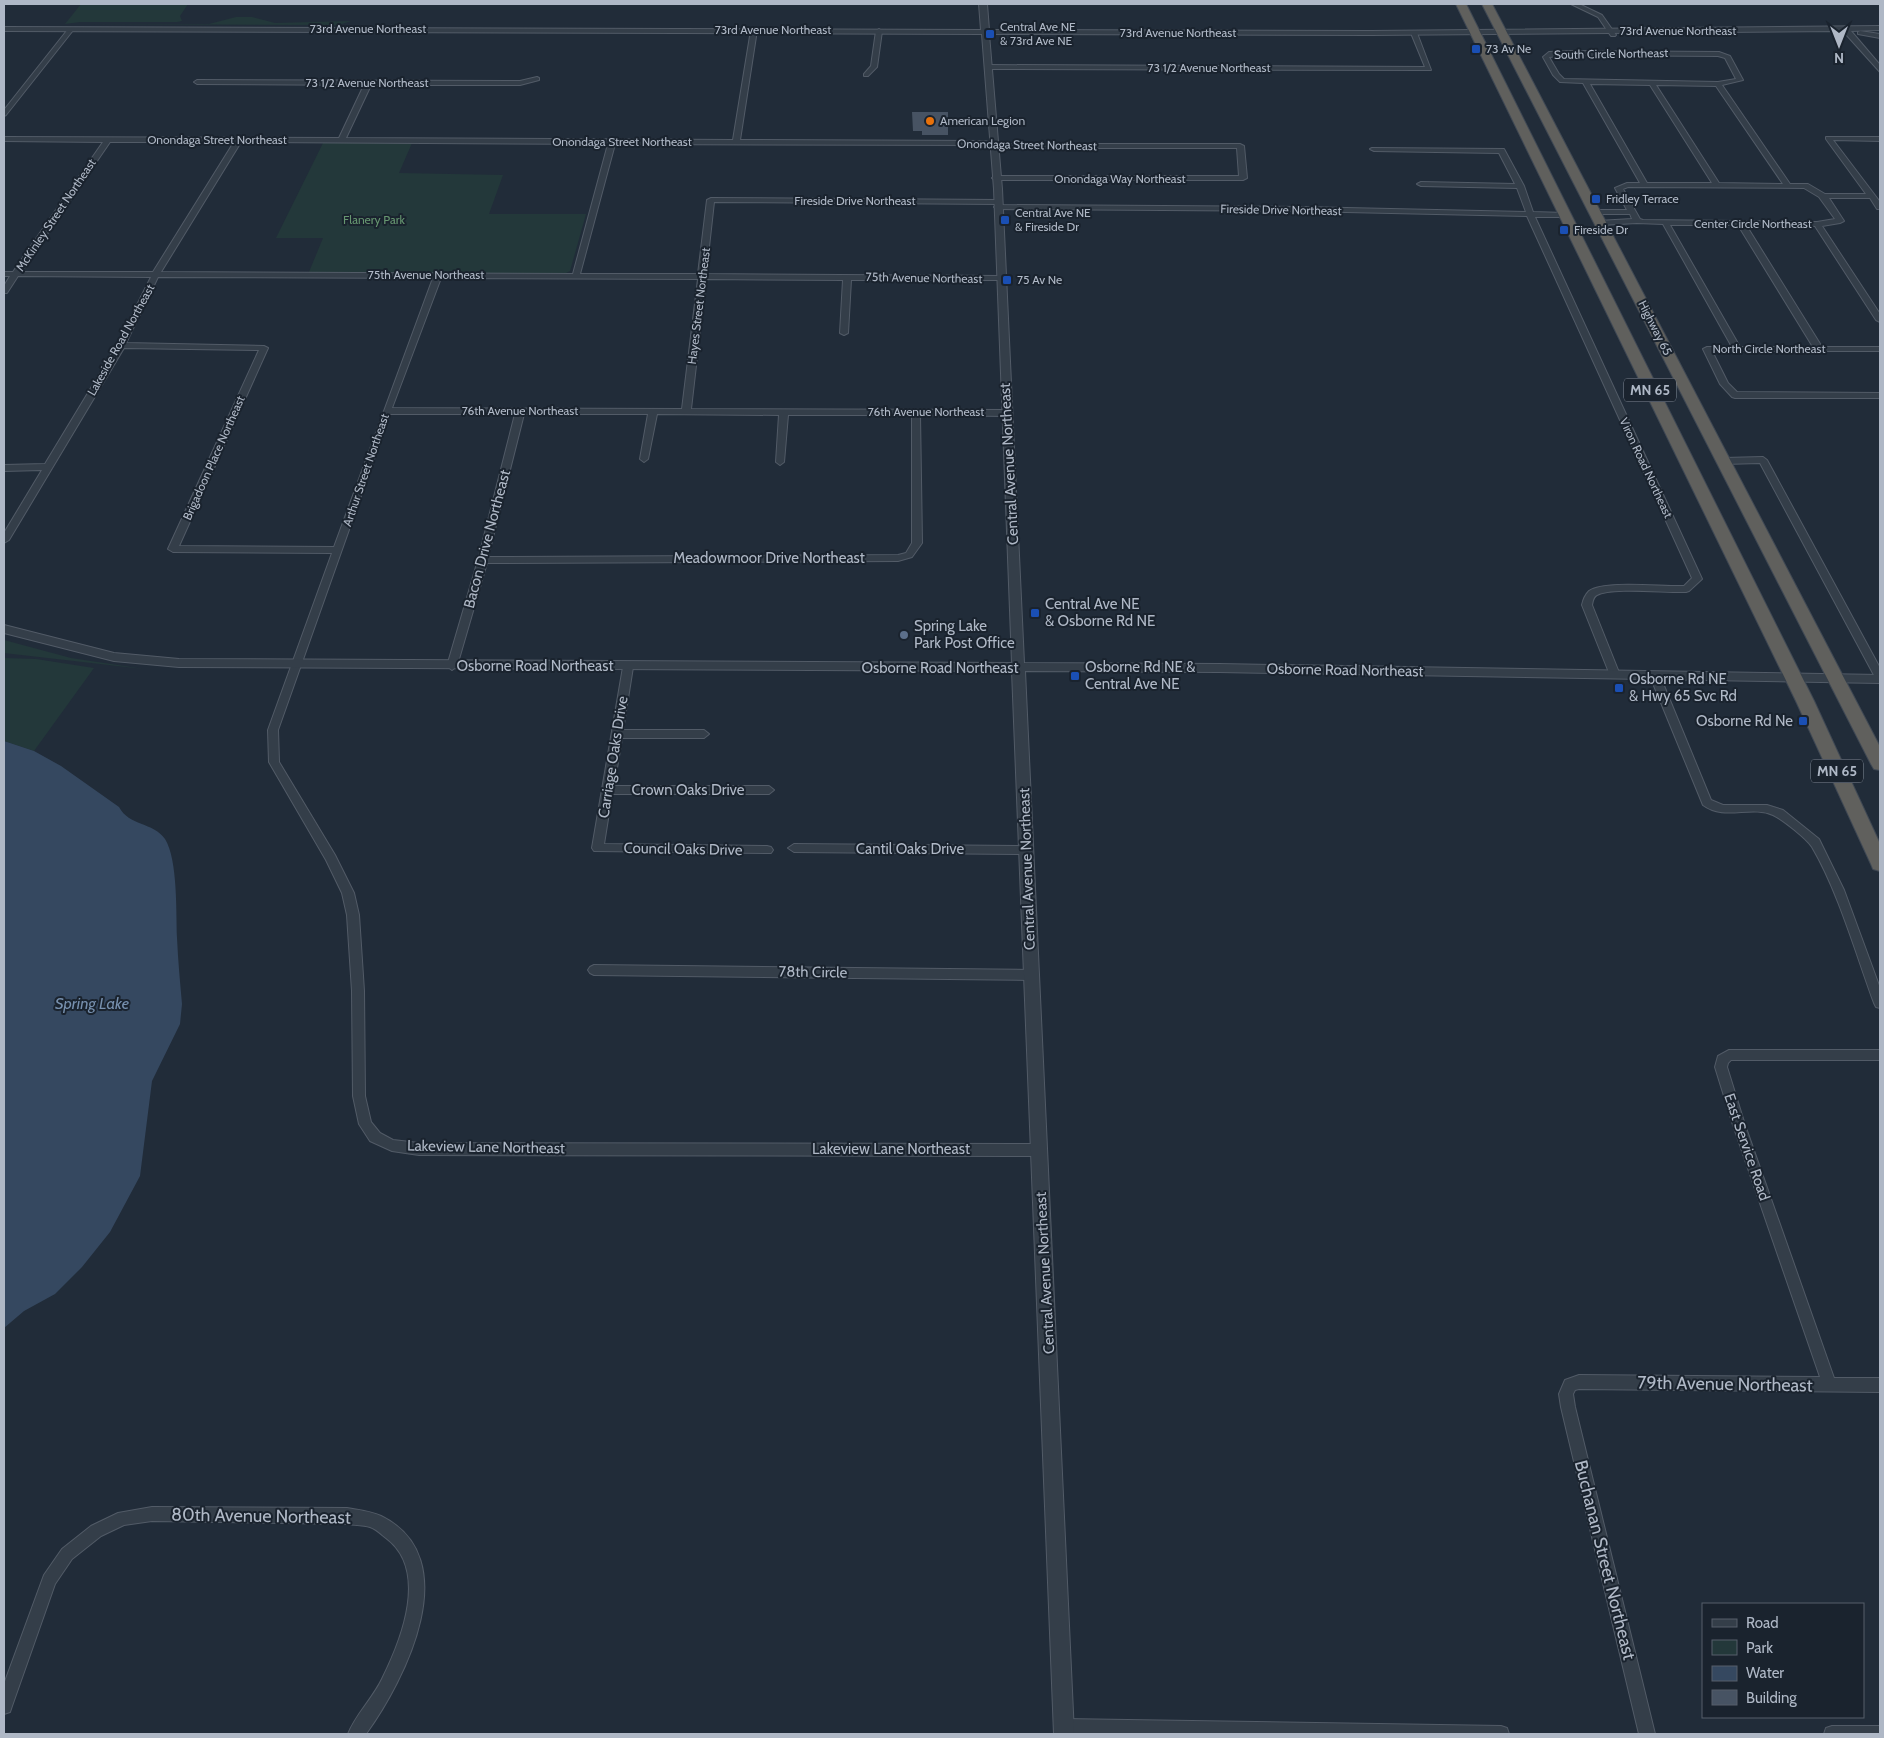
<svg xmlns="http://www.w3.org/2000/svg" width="1884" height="1738" font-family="Cabin,sans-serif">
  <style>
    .green { fill: #23383a }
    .water { fill: #354860 }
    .building { fill: #475363 }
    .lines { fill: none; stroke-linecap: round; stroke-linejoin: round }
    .minor-casing { stroke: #525b67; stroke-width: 2 }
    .tertiary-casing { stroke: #525b67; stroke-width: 2 }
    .trunk-casing { stroke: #3f4854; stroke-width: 2 }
    .minor { fill: #343e49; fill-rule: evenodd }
    .tertiary { fill: #343e49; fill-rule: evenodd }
    .trunk { fill: #60605d; fill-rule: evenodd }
    .transit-dot { fill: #1a4fb4; stroke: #1a232e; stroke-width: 2 }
    .food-dot { fill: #e8710a; stroke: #1a232e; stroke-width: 2 }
    .service-dot { fill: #5c6f8a; stroke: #1a232e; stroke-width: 2 }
    .labels { text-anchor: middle; stroke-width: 4; stroke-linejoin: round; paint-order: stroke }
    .far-poi-label { font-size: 12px; fill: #afb8c6; stroke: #1a232e; text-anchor: start }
    .far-street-label { font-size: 12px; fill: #afb8c6; stroke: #1a232e }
    .far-park-label { font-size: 12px; fill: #669670; stroke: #1a232e }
    .shield { fill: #1a232e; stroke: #828b98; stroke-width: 1 }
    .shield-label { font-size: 14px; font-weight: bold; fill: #afb8c6 }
    .street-label { font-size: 15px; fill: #afb8c6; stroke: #1a232e }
    .poi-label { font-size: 15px; fill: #afb8c6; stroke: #1a232e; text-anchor: start }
    .water-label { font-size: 16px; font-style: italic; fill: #7790ae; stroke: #1a232e }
    .near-street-label { font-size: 18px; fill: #afb8c6; stroke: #1a232e }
  </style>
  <rect width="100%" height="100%" fill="#212c39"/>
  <path class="green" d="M81 4H188L180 16 182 21 177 22H80L65 24Z
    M236 17H252L275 23 351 21 339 25 84 24H209Z
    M323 143H412L399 173 503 175 489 214H586L570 271 564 274 309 272 323 238H276Z
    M4 640 71 658 144 669 4 653Z
    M4 658 36 659 94 668 34 751 4 741Z"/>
  <path class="water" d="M4 741 34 751 61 766 119 807C129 826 153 822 165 839 178 860 176 913 177 938 178 960 180 982 182 1004L180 1024 152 1081 140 1176 110 1232 82 1267 55 1294 24 1311 4 1328Z"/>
  <path class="building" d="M912 112H948V135H922V131H913Z"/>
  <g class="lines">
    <defs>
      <path id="minor" d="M1571 4H1579L1602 15 1616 35 1615 36H1611L1598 17Z
        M69 28 74 29 6 115 4 116V110Z
        M754 28 757 30 740 140 983 141 1006 144H1240L1244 146 1247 178 1243 180H996L992 178 996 176H1239L1237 148H1006L983 145 615 144 580 274H698L707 200 711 198 998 200 1002 202 998 204 714 202 706 274 1001 276 1005 278 1001 280H851L848 333 844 335 840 333 843 280 706 279 691 409 1007 410 1011 413 1007 416 920 415 922 543 912 557 898 561 487 563 457 666 452 670 447 666 478 560 515 414H390L278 730 279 762 335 855 354 893 359 915 364 991 365 1096 371 1122 380 1133 393 1140 419 1143 1040 1144 1045 1146 1046 1150 1045 1154 1040 1156 419 1155 392 1151 370 1141 359 1124 353 1096 352 991 347 915 342 893 326 860 269 762 268 730 332 553 173 552 168 549 259 350 124 348 9 540 4 543V533L42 470 4 471V465L45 464 117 345 151 277 18 276 7 293H4V286L10 276H4V272H13L103 142 4 141V137L339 138 364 85 197 84 194 82 197 80 520 81 537 77 539 78V80L520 85H371L346 138 733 140 751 30ZM110 142H234L153 272H21ZM241 142 608 144 573 274 161 272ZM158 277 433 278 334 547 179 546 268 348 264 346 126 343ZM441 278 698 279 682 409 392 408ZM524 414H648L640 459 644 462 648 459 657 414 779 415 776 462 780 465 784 462 788 415H912V543L906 553 898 555 488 557Z
        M879 29 882 31 877 67 868 76H864V74L871 66 876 31Z
        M1414 31 1417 33 1431 70 989 69 986 67 989 65 1425 67 1411 33Z
        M1860 31 1880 34V38L1858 34V32Z
        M1573 51 1719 52 1730 56 1743 80 1722 85 1790 184H1808L1825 194H1866L1826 139V137H1880V141L1833 140 1880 202V209H1877L1870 198H1829L1844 221 1840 223 1822 226 1880 314V322L1876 320 1815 226 1746 225 1822 347H1880V351H1712L1728 383 1737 392 1880 393V398H1735L1732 397 1720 384 1703 349 1707 347H1732L1663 224 1637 223 1601 225 1597 223 1598 221 1632 219 1630 214H1596L1592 212 1596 210H1627L1615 188 1627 183H1640L1583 83 1560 82 1553 75 1543 57 1549 52ZM1573 55 1718 56 1725 58 1736 79 1718 82 1564 79 1559 74 1549 57ZM1590 84 1650 85 1712 183H1647ZM1656 85 1716 86 1783 184 1719 183ZM1628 187 1804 188 1819 197 1835 219 1817 222 1643 220 1640 219 1623 189ZM1670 225H1738L1813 347H1740Z
        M1372 148 1504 149 1524 186 1533 212 1565 213 1569 215 1565 217H1535L1702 579 1689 591 1686 592C1667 593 1612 587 1597 595 1593 597 1593 601 1592 605L1620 675 1619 678H1611L1610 675 1582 605C1583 600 1585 595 1589 591 1605 580 1663 587 1684 586L1692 578 1527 216 1301 211 998 209 994 207 998 205 1301 207 1526 212 1517 188 1421 186 1417 184 1421 182 1515 184 1499 153 1374 151 1370 149Z
        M1763 457 1767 460 1880 668V680L1875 677 1760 463 1724 464 1720 461 1724 458Z
        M628 663 633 667 623 730H704L709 734 704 738H622L614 786H769L774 790 769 794H612L604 844 767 846 771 847 773 850 771 853 594 851 592 848 623 667Z
        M1655 672 1660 676 1711 800 1723 805H1767L1783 810 1819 839 1844 890 1880 988V1008L1876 1007 1874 1003C1856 954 1838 891 1812 847 1807 839 1782 819 1773 815 1751 805 1724 821 1703 805L1650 676Z
        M794 844 1027 846 1031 847 1033 850 1031 853 1027 854 794 852 788 848Z
        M594 965 1031 970 1035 972 1037 975 1035 978 1031 980 594 975 590 973 588 970 590 967Z
        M1729 1050H1880V1060H1731L1728 1063 1727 1067 1745 1125 1834 1378H1880V1392L1579 1389 1575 1390 1573 1394 1575 1407 1655 1734H1639L1561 1407 1559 1394 1565 1380 1579 1375 1820 1377 1733 1125 1715 1067 1718 1056Z
        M152 1507 347 1508C358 1510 370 1511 381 1516 467 1558 405 1680 366 1734H348C356 1714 373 1698 382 1679 402 1639 429 1570 386 1538 381 1534 376 1529 370 1527 363 1525 354 1525 347 1524L152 1521 124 1525 101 1536 72 1559 55 1584 12 1706 10 1712 4 1714V1684L44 1575 62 1549 91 1526 118 1513Z
        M1064 1719 1501 1726 1507 1728 1509 1734H1062L1058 1733 1056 1727 1058 1721Z
        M1832 1726H1880V1734H1824L1826 1728Z"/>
      <path id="tertiary" d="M979 4H987L989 30 1371 31 1880 26V30L1851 31 1880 65V72L1843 31 1371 35 989 34 1002 189 1024 663 1219 664 1880 675V683L1219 672 1025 671 1074 1734H1054L1012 671 179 667 114 661 4 633V625L114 653 179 659 1012 663 994 189 982 34 4 31V27L981 30Z"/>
      <path id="trunk" d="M1456 4H1466L1814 701 1880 844V871L1873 869 1871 864 1796 701Z
        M1482 4H1492L1880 747V770L1874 769 1871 764Z"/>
    </defs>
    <use href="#minor" class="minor-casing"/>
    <use href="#tertiary" class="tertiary-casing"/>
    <use href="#trunk" class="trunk-casing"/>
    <use href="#minor" class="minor"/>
    <use href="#tertiary" class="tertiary"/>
    <use href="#trunk" class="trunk"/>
  </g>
  <g class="transit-dot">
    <rect x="985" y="29" width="10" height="10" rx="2.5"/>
    <rect x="1471" y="44" width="10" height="10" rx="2.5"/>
    <rect x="1591" y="194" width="10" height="10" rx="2.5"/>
    <rect x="1000" y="215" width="10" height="10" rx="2.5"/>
    <rect x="1559" y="225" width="10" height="10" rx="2.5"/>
    <rect x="1002" y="275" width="10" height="10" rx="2.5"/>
    <rect x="1030" y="608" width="10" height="10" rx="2.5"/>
    <rect x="1070" y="671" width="10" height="10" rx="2.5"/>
    <rect x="1614" y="683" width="10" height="10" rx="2.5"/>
    <rect x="1798" y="716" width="10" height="10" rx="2.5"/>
  </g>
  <circle class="food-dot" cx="930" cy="121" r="5"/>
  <circle class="service-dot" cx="904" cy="635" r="5"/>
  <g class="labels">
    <g class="far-poi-label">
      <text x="1000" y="31">Central Ave NE<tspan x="1000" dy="14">&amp; 73rd Ave NE</tspan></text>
      <text x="1486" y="53">73 Av Ne</text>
      <text x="940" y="125">American Legion</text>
      <text x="1606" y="203">Fridley Terrace</text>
      <text x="1015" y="217">Central Ave NE<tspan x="1015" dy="14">&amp; Fireside Dr</tspan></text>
      <text x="1574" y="234">Fireside Dr</text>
      <text x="1017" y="284">75 Av Ne</text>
    </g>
    <g class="far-street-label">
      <text x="368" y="33">73rd Avenue Northeast</text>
      <text x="773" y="34">73rd Avenue Northeast</text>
      <text x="1678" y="35">73rd Avenue Northeast</text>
      <text x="1178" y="37">73rd Avenue Northeast</text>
      <text transform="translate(1611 54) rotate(-1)" y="4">South Circle Northeast</text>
      <text x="1209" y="72">73 1/2 Avenue Northeast</text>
      <text x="367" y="87">73 1/2 Avenue Northeast</text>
      <text x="217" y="144">Onondaga Street Northeast</text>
      <text x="622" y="146">Onondaga Street Northeast</text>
      <text transform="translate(1027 145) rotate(1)" y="4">Onondaga Street Northeast</text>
      <text x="1120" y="183">Onondaga Way Northeast</text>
      <text x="855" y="205">Fireside Drive Northeast</text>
      <text transform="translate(1281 210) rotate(1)" y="4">Fireside Drive Northeast</text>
      <text transform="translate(56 215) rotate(-56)" y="4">McKinley Street Northeast</text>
      <text x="1753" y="228">Center Circle Northeast</text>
      <text x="426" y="279">75th Avenue Northeast</text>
      <text transform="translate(924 278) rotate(1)" y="4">75th Avenue Northeast</text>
      <text transform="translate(699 306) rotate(-83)" y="4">Hayes Street Northeast</text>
      <text transform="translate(1655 328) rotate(63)" y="4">Highway 65</text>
      <text transform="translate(121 340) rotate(-61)" y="4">Lakeside Road Northeast</text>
      <text x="1769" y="353">North Circle Northeast</text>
      <text x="520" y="415">76th Avenue Northeast</text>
      <text x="926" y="416">76th Avenue Northeast</text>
      <text transform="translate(214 458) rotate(-66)" y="4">Brigadoon Place Northeast</text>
      <text transform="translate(1646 468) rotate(65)" y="4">Viron Road Northeast</text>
      <text transform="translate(366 470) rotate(-71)" y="4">Arthur Street Northeast</text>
    </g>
    <g class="far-park-label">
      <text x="374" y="224">Flanery Park</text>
    </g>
    <g class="shield">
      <rect x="1624" y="378.5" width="52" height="23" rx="4"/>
      <rect x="1811" y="759.5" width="52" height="23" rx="4"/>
    </g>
    <g class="shield-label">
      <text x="1650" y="395">MN 65</text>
      <text x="1837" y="776">MN 65</text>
    </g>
    <g class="street-label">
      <text transform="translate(1009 464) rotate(-93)" y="5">Central Avenue Northeast</text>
      <text transform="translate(487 539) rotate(-75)" y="5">Bacon Drive Northeast</text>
      <text x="769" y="563">Meadowmoor Drive Northeast</text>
      <text x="535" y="671">Osborne Road Northeast</text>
      <text x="940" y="673">Osborne Road Northeast</text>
      <text transform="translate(1345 670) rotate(1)" y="5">Osborne Road Northeast</text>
      <text transform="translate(613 757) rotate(-81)" y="5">Carriage Oaks Drive</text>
      <text x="688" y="795">Crown Oaks Drive</text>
      <text transform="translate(683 849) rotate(1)" y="5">Council Oaks Drive</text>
      <text x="910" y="854">Cantil Oaks Drive</text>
      <text transform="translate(1027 869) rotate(-92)" y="5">Central Avenue Northeast</text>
      <text transform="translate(813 972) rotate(1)" y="5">78th Circle</text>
      <text transform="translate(486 1147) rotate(1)" y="5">Lakeview Lane Northeast</text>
      <text transform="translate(1747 1147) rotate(71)" y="5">East Service Road</text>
      <text x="891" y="1154">Lakeview Lane Northeast</text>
      <text transform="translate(1045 1273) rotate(-93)" y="5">Central Avenue Northeast</text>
    </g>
    <g class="poi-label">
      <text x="1045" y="609">Central Ave NE<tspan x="1045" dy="17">&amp; Osborne Rd NE</tspan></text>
      <text x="914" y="631">Spring Lake<tspan x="914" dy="17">Park Post Office</tspan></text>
      <text x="1085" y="672">Osborne Rd NE &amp;<tspan x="1085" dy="17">Central Ave NE</tspan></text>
      <text x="1629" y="684">Osborne Rd NE<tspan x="1629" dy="17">&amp; Hwy 65 Svc Rd</tspan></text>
      <text x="1793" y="726" text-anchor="end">Osborne Rd Ne</text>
    </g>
    <g class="water-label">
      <text x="92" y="1009">Spring Lake</text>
    </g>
    <g class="near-street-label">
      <text transform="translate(1725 1384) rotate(1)" y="6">79th Avenue Northeast</text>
      <text transform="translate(261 1516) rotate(1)" y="6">80th Avenue Northeast</text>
      <text transform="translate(1605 1560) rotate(76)" y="6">Buchanan Street Northeast</text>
    </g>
  </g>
  <rect width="1884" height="1738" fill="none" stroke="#afb8c6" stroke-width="10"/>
  <rect x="1702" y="1603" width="162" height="115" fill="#1a232e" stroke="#565f6b"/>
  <rect x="1712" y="1619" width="25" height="8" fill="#343e49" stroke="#565f6b"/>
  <text x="1746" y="1628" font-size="15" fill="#afb8c6">Road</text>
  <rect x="1712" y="1640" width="25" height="15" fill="#23383a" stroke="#565f6b"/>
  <text x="1746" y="1653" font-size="15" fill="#afb8c6">Park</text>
  <rect x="1712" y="1666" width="25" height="15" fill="#354860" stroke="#565f6b"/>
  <text x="1746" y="1678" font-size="15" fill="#afb8c6">Water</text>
  <rect x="1712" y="1690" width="25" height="15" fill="#475363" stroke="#565f6b"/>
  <text x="1746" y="1703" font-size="15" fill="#afb8c6">Building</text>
  <g transform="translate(1839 45) rotate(180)" stroke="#1a232e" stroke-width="4" paint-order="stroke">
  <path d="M0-4L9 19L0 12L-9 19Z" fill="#afb8c6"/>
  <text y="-8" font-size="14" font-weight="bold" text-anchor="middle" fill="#afb8c6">N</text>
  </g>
</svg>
